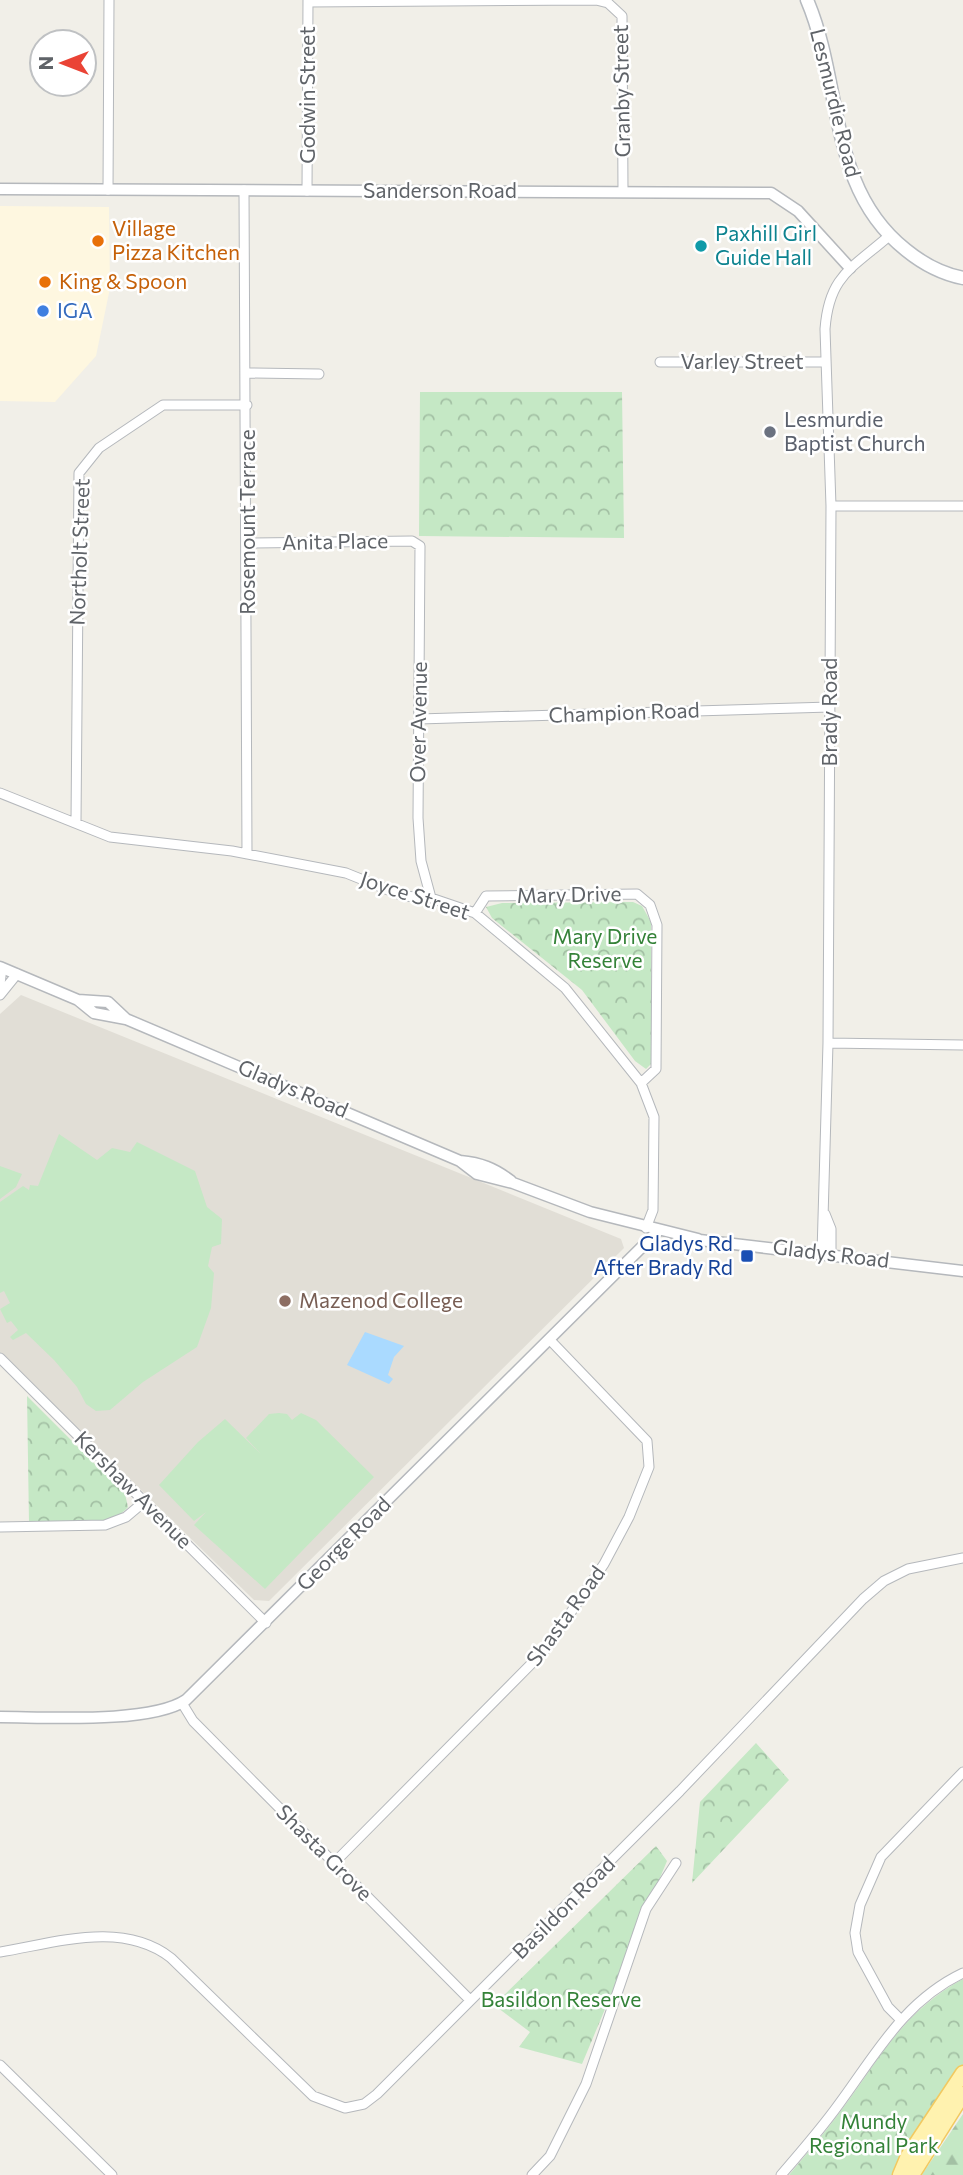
<svg xmlns="http://www.w3.org/2000/svg" width="963" height="2175" font-family="Commissioner,sans-serif">
  <style>
    .commercial { fill: #fef7e0 }
    .education { fill: #e1ded6 }
    .green { fill: #c5e8c5 }
    .forest { fill: url(#forest-firs) }
    .park { fill: url(#park-crowns) }
    .water { fill: #aadaff }
    .lines { fill: none; stroke-linecap: round; stroke-linejoin: round }
    .minor-casing { stroke: #b5b8bc; stroke-width: 11 }
    .tertiary-casing { stroke: #b5b8bc; stroke-width: 13 }
    .secondary-casing { stroke: #b6babf; stroke-width: 15 }
    .primary-casing { stroke: #f2c960; stroke-width: 17 }
    .minor { stroke: #fff; stroke-width: 9 }
    .tertiary { stroke: #fff; stroke-width: 10 }
    .secondary { stroke: #fff; stroke-width: 12 }
    .primary { stroke: #fff2af; stroke-width: 14 }
    .food-dot { fill: #e8710a; stroke: #fff; stroke-width: 2.5 }
    .culture-dot { fill: #0f9aa8; stroke: #fff; stroke-width: 2.5 }
    .shop-dot { fill: #3f7fe0; stroke: #fff; stroke-width: 2.5 }
    .worship-dot { fill: #6b7280; stroke: #fff; stroke-width: 2.5 }
    .transit-dot { fill: #1a4fb4; stroke: #fff; stroke-width: 2.5 }
    .education-dot { fill: #8d6e63; stroke: #fff; stroke-width: 2.5 }
    .labels { text-anchor: middle; stroke-width: 5; stroke-linejoin: round; paint-order: stroke }
    .street-label { font-size: 21px; fill: #5f6368; stroke: #fff }
    .food-label { font-size: 21px; fill: #c56008; stroke: #fff; text-anchor: start }
    .culture-label { font-size: 21px; fill: #0d838f; stroke: #fff; text-anchor: start }
    .shop-label { font-size: 21px; fill: #366cbe; stroke: #fff; text-anchor: start }
    .worship-label { font-size: 21px; fill: #5b616d; stroke: #fff; text-anchor: start }
    .park-label { font-size: 21px; fill: #348238; stroke: #fff }
    .transit-label { font-size: 21px; fill: #164399; stroke: #fff; text-anchor: end }
    .education-label { font-size: 21px; fill: #785e54; stroke: #fff; text-anchor: start }
  </style>
  <defs>
    <pattern id="forest-firs" width="22" height="20" patternUnits="userSpaceOnUse" patternTransform="scale(1.75)"><rect width="22" height="20" fill="#c5e8c5"/><path d="M5 1l3.5 6h-7zM16 11l3.5 6h-7z" fill="#a3c0a4"/></pattern>
    <pattern id="park-crowns" width="20" height="18" patternUnits="userSpaceOnUse" patternTransform="scale(1.75)"><rect width="20" height="18" fill="#c5e8c5"/><path d="M2 6a3 3 0 1 1 6 0M12 15a3 3 0 1 1 6 0" fill="none" stroke="#a3c0a4"/></pattern>
  </defs>
  <rect width="100%" height="100%" fill="#f1efe8"/>
  <path class="commercial" d="M0 206 109 207 110 288 96 356 55 402 0 401Z"/>
  <path class="education" d="M21 995 621 1239 624 1248 269 1601 254 1600 0 1353V1014Z"/>
  <path class="green" d="M59 1134 97 1160 112 1148 130 1152 137 1142 195 1171 207 1207 222 1219 221 1244 212 1247 208 1266 214 1273 211 1308 197 1347 143 1382 110 1410 96 1411 86 1404 77 1387 54 1360 26 1333 13 1340 10 1337 18 1330 11 1321 7 1323 0 1309 10 1303 4 1291 0 1293V1202L23 1186 29 1190 30 1185 38 1186Z
    M0 1166 22 1174 16 1187 0 1199Z
    M279 1413 287 1414 292 1420 301 1413 316 1420 374 1477 265 1589 194 1525 206 1512 194 1521 159 1485 198 1442 225 1419 261 1454 246 1438 269 1414Z"/>
  <path class="forest" d="M963 2114V2175H922L923 2173Z"/>
  <path class="park" d="M420 392H622L624 538 419 536Z
    M633 902 642 906 651 922V1064L646 1069 635 1061 582 990 492 918 486 907 502 903Z
    M27 1396 125 1494 128 1507C111 1529 55 1522 29 1523Z
    M756 1743 789 1780 692 1883 700 1802Z
    M656 1846 667 1861 582 2064 519 2047 530 2032 494 2005Z
    M963 1979V2073L900 2175H789C806 2154 824 2134 840 2112 879 2060 903 2011 963 1979Z"/>
  <path class="water" d="M365 1332 404 1346 394 1357 388 1375 393 1379 389 1384 347 1365Z"/>
  <g class="lines">
    <defs>
      <path id="minor" d="M308 2 596 0 608 3 622 16 623 192
        M108 190 109 0
        M244 190 247 854
        M307 191 308 0
        M660 362H825
        M247 373 319 374
        M831 506H963
        M248 543 412 541 420 546 418 818 421 861 431 898
        M419 719 830 707
        M0 793 110 837 232 851 346 873 403 896 431 898 475 913 565 988 641 1083 654 1117 653 1210 646 1228
        M76 822 79 473 99 448 163 405H247
        M475 913 486 896 637 894 650 905 657 925 656 1069 641 1083
        M0 984 2 968
        M0 995 17 974
        M828 1043 963 1045
        M825 1214 831 1229V1254
        M822 1253 828 1043 831 506 825 329C829 276 851 269 889 236
        M0 1358 266 1623
        M0 1527 105 1525 126 1517 145 1501
        M182 1703 193 1721 470 2000
        M334 1863 545 1650 604 1564 629 1517 649 1467 647 1441 550 1340
        M0 1952C56 1943 122 1920 171 1958L313 2096 345 2108 364 2104 377 2094 680 1791 863 1599 884 1581 908 1569 963 1558
        M900 2019 888 2007 858 1952 855 1933 860 1905 881 1857 963 1772
        M0 2065 112 2175
        M532 2175 550 2156 586 2084 646 1909 676 1863
        M781 2175C801 2152 821 2129 839 2104 876 2054 904 2001 963 1973"/>
      <path id="tertiary" d="M0 189 771 193 798 211 850 268
        M0 967 78 1000 94 1013 126 1019 460 1161 477 1174 513 1183 590 1212 698 1239
        M78 1000 108 1002 126 1019
        M460 1161C481 1163 494 1168 511 1181
        M691 1239 963 1271
        M0 1717C45 1717 150 1724 186 1700L658 1231"/>
      <path id="secondary" d="M807 0C843 84 827 188 906 250 922 263 943 274 963 278"/>
      <path id="primary" d="M900 2175 908 2156 963 2073
        M912 2175 963 2094"/>
    </defs>
    <use href="#minor" class="minor-casing"/>
    <use href="#tertiary" class="tertiary-casing"/>
    <use href="#secondary" class="secondary-casing"/>
    <use href="#primary" class="primary-casing"/>
    <use href="#minor" class="minor"/>
    <use href="#tertiary" class="tertiary"/>
    <use href="#secondary" class="secondary"/>
    <use href="#primary" class="primary"/>
  </g>
  <g class="food-dot">
    <circle cx="98" cy="241" r="7"/>
    <circle cx="45" cy="282" r="7"/>
  </g>
  <circle class="culture-dot" cx="701" cy="246" r="7"/>
  <circle class="shop-dot" cx="43" cy="311" r="7"/>
  <circle class="worship-dot" cx="770" cy="432" r="7"/>
  <rect class="transit-dot" x="740" y="1249" width="14" height="14" rx="3.5"/>
  <circle class="education-dot" cx="285" cy="1301" r="7"/>
  <g class="labels">
    <g class="street-label">
      <text transform="translate(622 91) rotate(-91)" y="7">Granby Street</text>
      <text transform="translate(308 95) rotate(-90)" y="7">Godwin Street</text>
      <text transform="translate(835 103) rotate(76)" y="7">Lesmurdie Road</text>
      <text x="440" y="198">Sanderson Road</text>
      <text x="742" y="369">Varley Street</text>
      <text transform="translate(248 522) rotate(-90)" y="7">Rosemount Terrace</text>
      <text transform="translate(335 542) rotate(-1)" y="7">Anita Place</text>
      <text transform="translate(80 552) rotate(-88)" y="7">Northolt Street</text>
      <text transform="translate(830 712) rotate(-90)" y="7">Brady Road</text>
      <text transform="translate(624 713) rotate(-2)" y="7">Champion Road</text>
      <text transform="translate(419 722) rotate(-89)" y="7">Over Avenue</text>
      <text transform="translate(569 895) rotate(-1)" y="7">Mary Drive</text>
      <text transform="translate(415 896) rotate(18)" y="7">Joyce Street</text>
      <text transform="translate(293 1089) rotate(23)" y="7">Gladys Road</text>
      <text transform="translate(831 1254) rotate(7)" y="7">Gladys Road</text>
      <text transform="translate(133 1490) rotate(45)" y="7">Kershaw Avenue</text>
      <text transform="translate(344 1544) rotate(-45)" y="7">George Road</text>
      <text transform="translate(566 1616) rotate(-54)" y="7">Shasta Road</text>
      <text transform="translate(324 1853) rotate(45)" y="7">Shasta Grove</text>
      <text transform="translate(564 1908) rotate(-45)" y="7">Basildon Road</text>
    </g>
    <g class="food-label">
      <text x="112" y="236">Village<tspan x="112" dy="24">Pizza Kitchen</tspan></text>
      <text x="59" y="289">King &amp; Spoon</text>
    </g>
    <g class="culture-label">
      <text x="715" y="241">Paxhill Girl<tspan x="715" dy="24">Guide Hall</tspan></text>
    </g>
    <g class="shop-label">
      <text x="57" y="318">IGA</text>
    </g>
    <g class="worship-label">
      <text x="784" y="427">Lesmurdie<tspan x="784" dy="24">Baptist Church</tspan></text>
    </g>
    <g class="park-label">
      <text x="605" y="944">Mary Drive<tspan x="605" dy="24">Reserve</tspan></text>
      <text x="561" y="2007">Basildon Reserve</text>
      <text x="874" y="2129">Mundy<tspan x="874" dy="24">Regional Park</tspan></text>
    </g>
    <g class="transit-label">
      <text x="733" y="1251">Gladys Rd<tspan x="733" dy="24">After Brady Rd</tspan></text>
    </g>
    <g class="education-label">
      <text x="299" y="1308">Mazenod College</text>
    </g>
  </g>
  <g transform="translate(63 63) rotate(270)"><circle r="33" fill="#ffffff" stroke="#bfc1c3" stroke-width="2"/>
  <path d="M0-5L12 26L0 18L-12 26Z" fill="#ea4335"/>
  <text y="-10" font-size="19" font-weight="bold" text-anchor="middle" fill="#5f6368">N</text>
  </g>
</svg>
